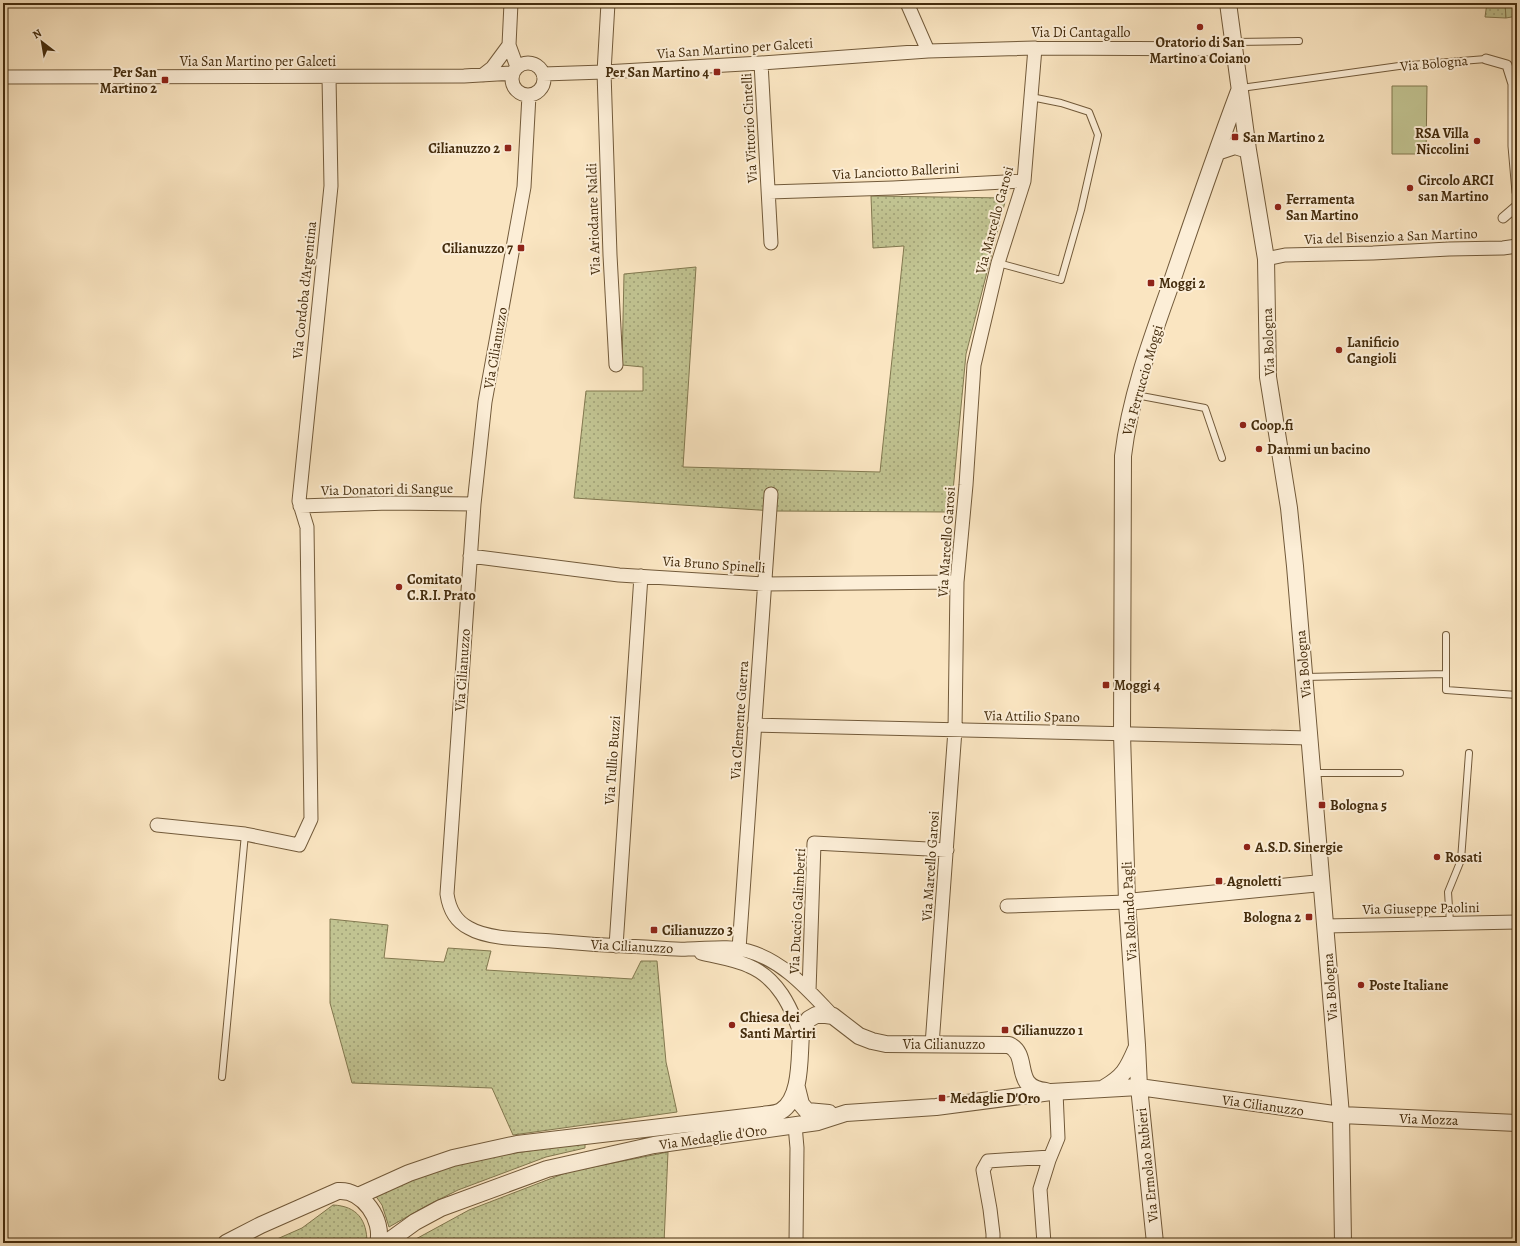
<svg xmlns="http://www.w3.org/2000/svg" width="1520" height="1246" font-family="Alegreya,serif">
  <style>
    .grass { fill: url(#grass-dots); stroke: #82784f }
    .forest { fill: url(#forest-crowns); stroke: #82784f }
    .pitch { fill: #c1c391; stroke: #82784f }
    .lines { fill: none; stroke-linecap: round; stroke-linejoin: round }
    .service-casing { stroke: #725a3a; stroke-width: 8 }
    .pedestrian-casing { stroke: #725a3a; stroke-width: 11 }
    .minor-casing { stroke: #725a3a; stroke-width: 15 }
    .tertiary-casing { stroke: #725a3a; stroke-width: 18 }
    .service { stroke: #fceed7; stroke-width: 6 }
    .pedestrian { stroke: #fceed7; stroke-width: 9 }
    .minor { stroke: #fceed7; stroke-width: 13 }
    .tertiary { stroke: #fceed7; stroke-width: 16 }
    .poi-dot { fill: #8f2418; stroke: #fceed7; stroke-width: 1.5 }
    .labels { text-anchor: middle; stroke-width: 4; stroke-linejoin: round; paint-order: stroke }
    .street-label { font-size: 14px; fill: #442c0d; stroke: #fceed7 }
    .poi-label { font-size: 14px; font-weight: bold; fill: #442c0d; stroke: #fceed7; text-anchor: start }
  </style>
  <defs>
    <pattern id="grass-dots" width="8" height="8" patternUnits="userSpaceOnUse"><rect width="8" height="8" fill="#c1c391"/><path d="M2 2h.1M6 6h.1" fill="none" stroke="#9e9f75" stroke-width="1.8" stroke-linecap="round"/></pattern>
    <pattern id="forest-crowns" width="20" height="18" patternUnits="userSpaceOnUse"><rect width="20" height="18" fill="#c1c391"/><path d="M2 6a3 3 0 1 1 6 0M12 15a3 3 0 1 1 6 0" fill="none" stroke="#9e9f75"/></pattern>
  </defs>
  <rect width="100%" height="100%" fill="#fae5c1"/>
  <filter id="stains"><feTurbulence type="fractalNoise" baseFrequency=".005" numOctaves="4"/><feColorMatrix values="0 0 0 0 .2 0 0 0 0 .09 0 0 0 0 .02 0 0 0 .5 -.17"/></filter>
  <radialGradient id="worn" r=".72"><stop offset=".6" stop-color="#630" stop-opacity="0"/><stop offset="1" stop-color="#630" stop-opacity=".3"/></radialGradient>
  <path class="grass" d="M1487 3H1505L1506 18 1485 17Z
    M871 196 1006 198 966 354 951 512 774 511 574 498 586 391H643V367L622 365 624 274 696 267 683 467 880 472 904 246 873 248Z
    M330 919 388 925 384 958 444 962 448 948 491 951 486 970 632 979 641 961H657L666 1062 677 1112 513 1135 492 1088 352 1083 330 1003Z
    M585 1144V1148L546 1157 458 1190 426 1206 389 1227 382 1205 375 1195 435 1169 483 1158 542 1149Z
    M668 1152 664 1243H411L414 1240 469 1210 568 1172Z
    M333 1205C357 1206 367 1220 367 1243H268L302 1228Z"/>
  <path class="forest" d="M1505 3H1517V16L1506 18Z"/>
  <path class="pitch" d="M1392 86H1427L1426 154H1392Z"/>
  <g class="lines">
    <defs>
      <path id="service" d="M1234 42 1299 41
        M1241 88 1399 66 1486 59
        M998 263 1061 280 1081 210 1098 135 1089 112 1061 103 1031 97
        M1136 395 1205 408 1222 458
        M1446 635V674
        M1305 677 1446 674V690L1517 695
        M1313 773H1400
        M1450 923 1448 892 1461 860 1469 753
        M222 1077 245 834"/>
      <path id="pedestrian" d="M1486 59 1507 65 1513 84V146L1517 192
        M1503 218 1517 206"/>
      <path id="minor" d="M511 3 509 45 517 67
        M608 3 604 72 610 255 616 365
        M907 3 928 51
        M512 79a16 16 0 1 1 32 0a16 16 0 1 1-32 0Z
        M761 63 771 243
        M543 74 604 72 761 63 928 51 1035 48 1234 49
        M483 75 492 68 509 45
        M3 77 464 76 512 73
        M529 95 524 187 485 402 474 504 447 894C449 908 455 921 469 928 489 940 529 939 552 941 583 944 614 946 645 947 659 948 674 950 688 949 708 949 728 945 748 951 784 961 808 990 833 1016
        M769 192 893 188 1024 181
        M1266 259 1285 255 1373 253 1449 249 1503 248 1517 246
        M300 506 389 503 474 504
        M470 556 619 575 764 584 957 582
        M754 725 1309 738
        M157 825 245 834 299 845 311 819 307 527 299 501 331 186 329 77
        M1007 906 1127 902
        M1325 926 1517 922
        M616 946 641 576
        M739 949 771 494
        M701 953C717 957 734 959 749 966 778 978 791 1007 801 1035
        M809 991 814 843 947 850
        M932 1045 955 730 957 582 966 485 974 365 998 263 1024 181 1035 48
        M795 1125 797 1148 796 1243
        M993 1243V1234L990 1209 983 1170 988 1161 1050 1157
        M1044 1243 1040 1189 1049 1160 1058 1138 1056 1092"/>
      <path id="tertiary" d="M1228 3 1248 150 1266 259 1268 377 1289 508 1295 566 1341 1115 1343 1243
        M1217 152 1235 146 1248 150
        M1127 902 1321 883
        M797 1088 801 1104 807 1111 829 1113
        M1104 1088C1123 1077 1127 1070 1136 1049
        M358 1196 409 1173 453 1158 517 1144 763 1115C768 1114 776 1114 781 1111 802 1098 799 1057 801 1035L803 1027 809 1019 816 1015H826L833 1016 859 1036 872 1041 886 1044 1009 1045C1031 1055 1011 1088 1046 1091
        M226 1243 261 1225 338 1191C363 1189 384 1220 378 1243
        M386 1243 415 1222 441 1208 547 1169 654 1145 818 1122 846 1113 936 1107 1051 1092 1139 1087 1341 1115 1517 1123
        M1155 1243 1139 1087 1137 1045 1127 902 1122 734 1123 456C1130 397 1151 340 1171 284 1193 219 1215 155 1239 91"/>
    </defs>
    <use href="#service" class="service-casing"/>
    <use href="#pedestrian" class="pedestrian-casing"/>
    <use href="#minor" class="minor-casing"/>
    <use href="#tertiary" class="tertiary-casing"/>
    <use href="#service" class="service"/>
    <use href="#pedestrian" class="pedestrian"/>
    <use href="#minor" class="minor"/>
    <use href="#tertiary" class="tertiary"/>
  </g>
  <g class="poi-dot">
    <circle cx="1200" cy="27" r="4"/>
    <rect x="713" y="68" width="8" height="8" rx="2"/>
    <rect x="161" y="76" width="8" height="8" rx="2"/>
    <rect x="1231" y="133" width="8" height="8" rx="2"/>
    <circle cx="1477" cy="141" r="4"/>
    <rect x="504" y="144" width="8" height="8" rx="2"/>
    <circle cx="1410" cy="188" r="4"/>
    <circle cx="1278" cy="207" r="4"/>
    <rect x="517" y="244" width="8" height="8" rx="2"/>
    <rect x="1147" y="279" width="8" height="8" rx="2"/>
    <circle cx="1339" cy="350" r="4"/>
    <circle cx="1243" cy="425" r="4"/>
    <circle cx="1259" cy="449" r="4"/>
    <circle cx="399" cy="587" r="4"/>
    <rect x="1102" y="681" width="8" height="8" rx="2"/>
    <rect x="1318" y="801" width="8" height="8" rx="2"/>
    <circle cx="1247" cy="847" r="4"/>
    <circle cx="1437" cy="857" r="4"/>
    <rect x="1215" y="877" width="8" height="8" rx="2"/>
    <rect x="1305" y="913" width="8" height="8" rx="2"/>
    <rect x="650" y="926" width="8" height="8" rx="2"/>
    <circle cx="1361" cy="985" r="4"/>
    <circle cx="732" cy="1025" r="4"/>
    <rect x="1001" y="1026" width="8" height="8" rx="2"/>
    <rect x="938" y="1094" width="8" height="8" rx="2"/>
  </g>
  <g class="labels">
    <g class="street-label">
      <text x="1081" y="37">Via Di Cantagallo</text>
      <text transform="translate(735 48) rotate(-4)" y="5">Via San Martino per Galceti</text>
      <text x="258" y="66">Via San Martino per Galceti</text>
      <text transform="translate(1434 63) rotate(-5)" y="5">Via Bologna</text>
      <text transform="translate(749 128) rotate(-93)" y="5">Via Vittorio Cintelli</text>
      <text transform="translate(896 171) rotate(-3)" y="5">Via Lanciotto Ballerini</text>
      <text transform="translate(593 219) rotate(-92)" y="5">Via Ariodante Naldi</text>
      <text transform="translate(994 220) rotate(-75)" y="5">Via Marcello Garosi</text>
      <text transform="translate(1391 236) rotate(-2)" y="5">Via del Bisenzio a San Martino</text>
      <text transform="translate(304 290) rotate(-84)" y="5">Via Cordoba d'Argentina</text>
      <text transform="translate(1268 342) rotate(-92)" y="5">Via Bologna</text>
      <text transform="translate(495 348) rotate(-80)" y="5">Via Cilianuzzo</text>
      <text transform="translate(1142 380) rotate(-74)" y="5">Via Ferruccio Moggi</text>
      <text transform="translate(387 489) rotate(-1)" y="5">Via Donatori di Sangue</text>
      <text transform="translate(946 542) rotate(-86)" y="5">Via Marcello Garosi</text>
      <text transform="translate(714 564) rotate(4)" y="5">Via Bruno Spinelli</text>
      <text transform="translate(1303 664) rotate(-95)" y="5">Via Bologna</text>
      <text transform="translate(462 670) rotate(-86)" y="5">Via Cilianuzzo</text>
      <text transform="translate(1032 716) rotate(1)" y="5">Via Attilio Spano</text>
      <text transform="translate(739 720) rotate(-86)" y="5">Via Clemente Guerra</text>
      <text transform="translate(612 760) rotate(-86)" y="5">Via Tullio Buzzi</text>
      <text transform="translate(930 866) rotate(-86)" y="5">Via Marcello Garosi</text>
      <text transform="translate(1421 908) rotate(-1)" y="5">Via Giuseppe Paolini</text>
      <text transform="translate(797 911) rotate(-87)" y="5">Via Duccio Galimberti</text>
      <text transform="translate(1129 911) rotate(-93)" y="5">Via Rolando Pagli</text>
      <text transform="translate(632 946) rotate(3)" y="5">Via Cilianuzzo</text>
      <text transform="translate(1330 987) rotate(-94)" y="5">Via Bologna</text>
      <text x="944" y="1049">Via Cilianuzzo</text>
      <text transform="translate(1263 1105) rotate(8)" y="5">Via Cilianuzzo</text>
      <text transform="translate(1429 1119) rotate(2)" y="5">Via Mozza</text>
      <text transform="translate(713 1137) rotate(-8)" y="5">Via Medaglie d'Oro</text>
      <text transform="translate(1147 1165) rotate(-96)" y="5">Via Ermolao Rubieri</text>
    </g>
    <g class="poi-label">
      <text x="1200" y="47" text-anchor="middle">Oratorio di San<tspan x="1200" dy="16">Martino a Coiano</tspan></text>
      <text x="157" y="77" text-anchor="end">Per San<tspan x="157" dy="16">Martino 2</tspan></text>
      <text x="709" y="77" text-anchor="end">Per San Martino 4</text>
      <text x="1469" y="138" text-anchor="end">RSA Villa<tspan x="1469" dy="16">Niccolini</tspan></text>
      <text x="1243" y="142">San Martino 2</text>
      <text x="500" y="153" text-anchor="end">Cilianuzzo 2</text>
      <text x="1418" y="185">Circolo ARCI<tspan x="1418" dy="16">san Martino</tspan></text>
      <text x="1286" y="204">Ferramenta<tspan x="1286" dy="16">San Martino</tspan></text>
      <text x="513" y="253" text-anchor="end">Cilianuzzo 7</text>
      <text x="1159" y="288">Moggi 2</text>
      <text x="1347" y="347">Lanificio<tspan x="1347" dy="16">Cangioli</tspan></text>
      <text x="1251" y="430">Coop.fi</text>
      <text x="1267" y="454">Dammi un bacino</text>
      <text x="407" y="584">Comitato<tspan x="407" dy="16">C.R.I. Prato</tspan></text>
      <text x="1114" y="690">Moggi 4</text>
      <text x="1330" y="810">Bologna 5</text>
      <text x="1255" y="852">A.S.D. Sinergie</text>
      <text x="1445" y="862">Rosati</text>
      <text x="1227" y="886">Agnoletti</text>
      <text x="1301" y="922" text-anchor="end">Bologna 2</text>
      <text x="662" y="935">Cilianuzzo 3</text>
      <text x="1369" y="990">Poste Italiane</text>
      <text x="740" y="1022">Chiesa dei<tspan x="740" dy="16">Santi Martiri</tspan></text>
      <text x="1013" y="1035">Cilianuzzo 1</text>
      <text x="950" y="1103">Medaglie D'Oro</text>
    </g>
  </g>
  <rect width="1520" height="1246" fill="none" stroke="#fae5c1" stroke-width="16"/>
  <rect x="4" y="4" width="1512" height="1238" fill="none" stroke="#442c0d" stroke-width="2"/>
  <rect x="8" y="8" width="1504" height="1230" fill="none" stroke="#442c0d"/>
  <g transform="translate(42 42) rotate(329)" stroke="#fceed7" stroke-width="3" paint-order="stroke">
  <path d="M0-3L7 15L0 10L-7 15Z" fill="#442c0d"/>
  <text y="-6" font-size="11" font-weight="bold" text-anchor="middle" fill="#442c0d">N</text>
  </g>
  <rect width="100%" height="100%" filter="url(#stains)"/>
  <rect width="100%" height="100%" fill="url(#worn)"/>
</svg>
